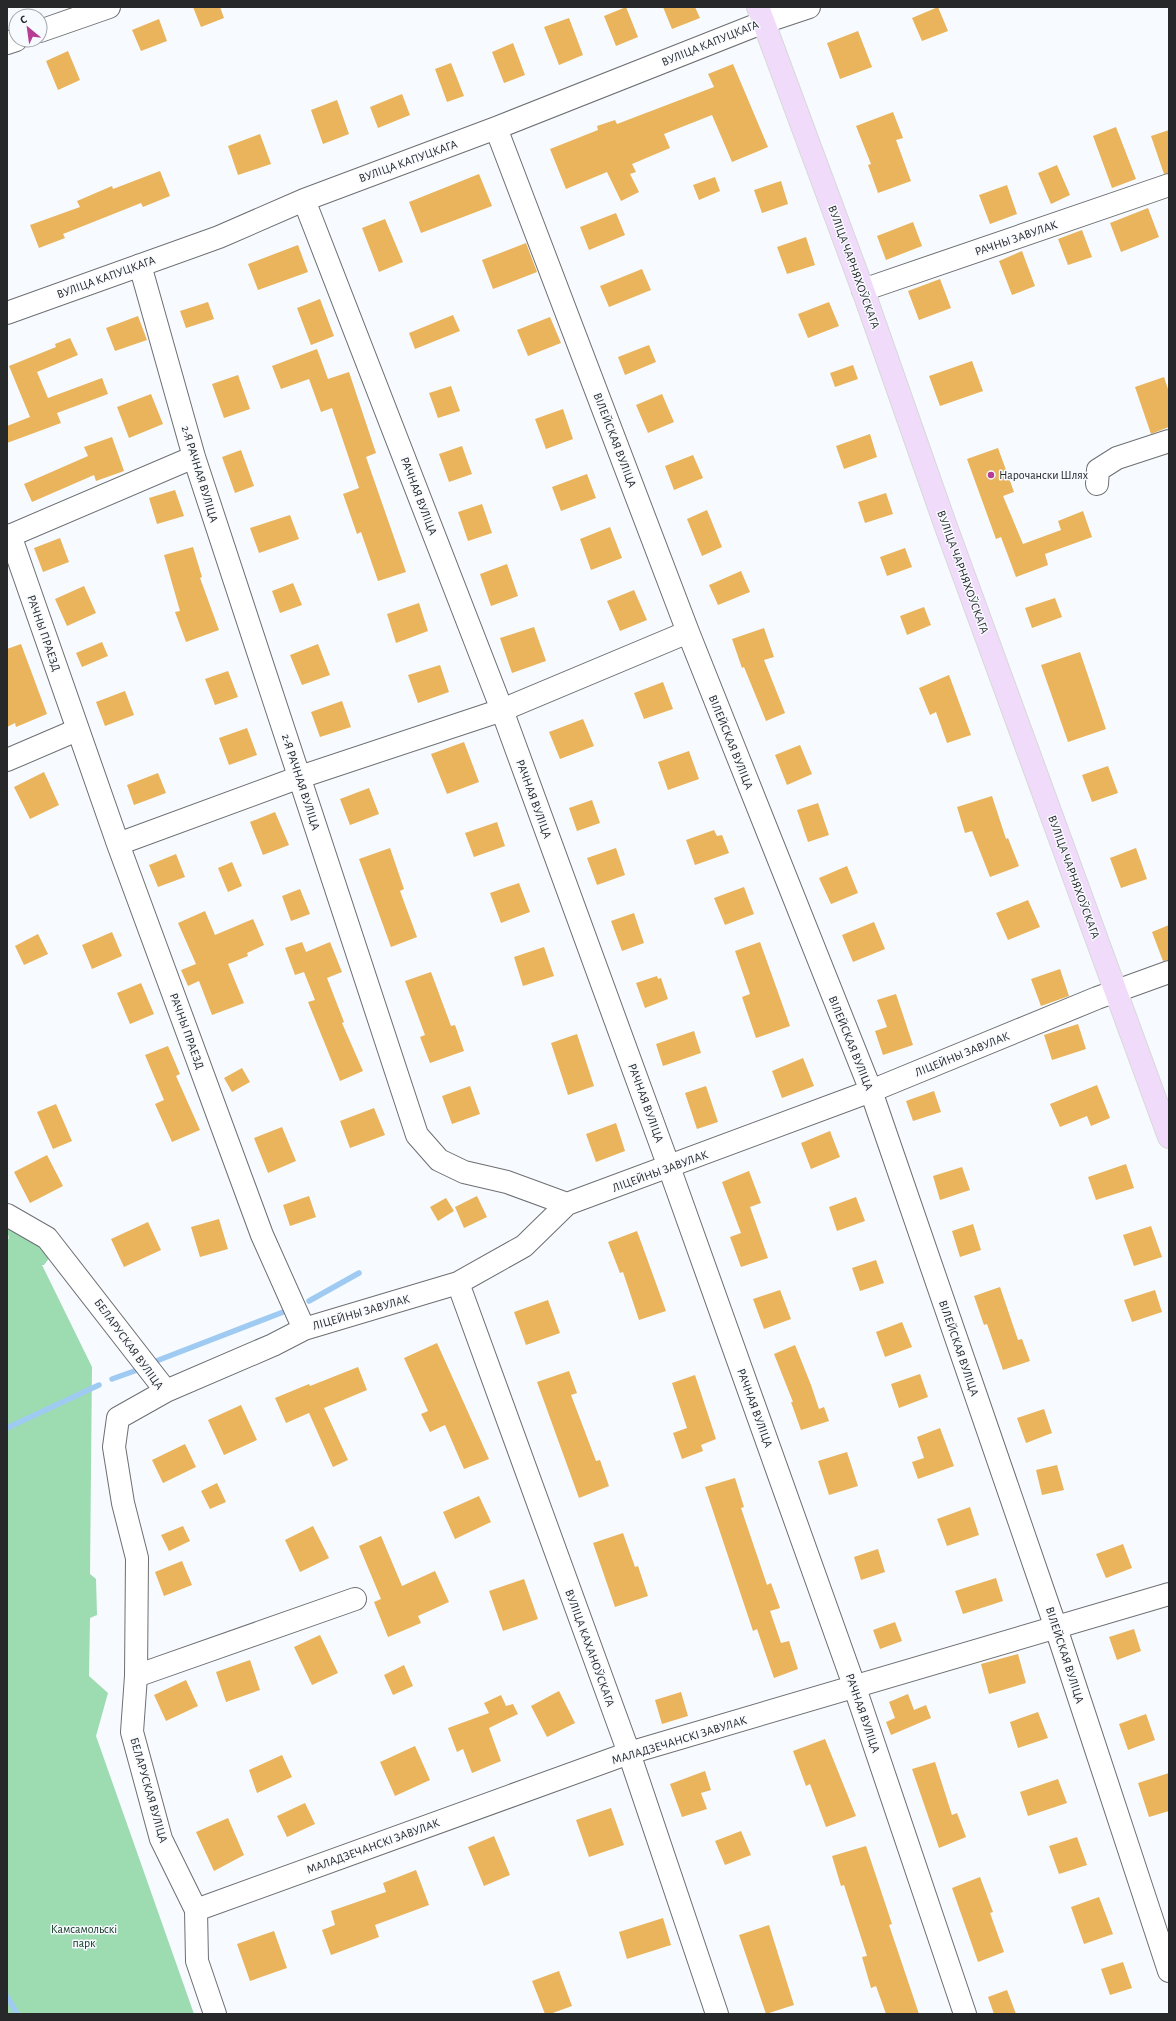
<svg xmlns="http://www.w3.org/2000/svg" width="1176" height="2021" font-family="'Alegreya Sans',sans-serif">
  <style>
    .green { fill: #9ddbb1 }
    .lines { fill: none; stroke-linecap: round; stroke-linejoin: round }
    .stream { stroke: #9fcbf3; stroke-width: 5.5 }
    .building { fill: #e9b45c }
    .minor-casing { stroke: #6d6f72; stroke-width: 24 }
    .major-casing { stroke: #d8d8d8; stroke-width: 24 }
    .minor { stroke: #fff; stroke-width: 22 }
    .major { stroke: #f1dbfb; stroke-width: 22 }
    .poi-dot { fill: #b53e94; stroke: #f7fafe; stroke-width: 1.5 }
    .labels { text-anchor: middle; stroke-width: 3; stroke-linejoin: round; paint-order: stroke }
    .street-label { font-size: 12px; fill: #272829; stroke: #f7fafe }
    .poi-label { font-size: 12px; fill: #272829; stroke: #f7fafe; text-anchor: start }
    .park-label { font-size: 12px; fill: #0d341d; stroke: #f7fafe }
  </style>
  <rect width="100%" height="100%" fill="#f7fafe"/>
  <path class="green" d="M7 1229 53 1253 44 1265H42L92 1367 90 1574 96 1579 97 1615 90 1618 89 1676 108 1693 96 1736 194 2014H7V1238L9 1239Z"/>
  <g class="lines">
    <path class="stream" d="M309 1301 359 1273
      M151 1363 291 1309
      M112 1379 140 1369
      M7 1428 99 1385
      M7 1996 17 2014"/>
  </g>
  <path class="building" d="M193 7H220L224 18 201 27Z
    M626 7 638 37 616 46 604 16Z
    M663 7H695L700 18 672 29Z
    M938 7 948 31 922 41 912 18Z
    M569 18 583 55 559 65 544 27Z
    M159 19 167 41 141 51 132 30Z
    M858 31 872 67 840 79 827 43Z
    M513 43 525 75 504 83 492 52Z
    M68 51 80 80 58 90 46 61Z
    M451 63 464 96 447 102 435 69Z
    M733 64 768 147 732 162 712 115 664 134 670 148 632 164 636 172 630 174 639 192 621 201 607 172 566 189 550 149 598 130 597 126 615 120 617 124 714 87 708 74Z
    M402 94 410 115 378 128 370 107Z
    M337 100 349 134 323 144 311 110Z
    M893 112 903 138 896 140 911 181 878 193 868 165 871 164 856 126Z
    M1116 127 1136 179 1112 188 1093 136Z
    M1169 130V173L1164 174 1151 136Z
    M260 134 271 164 238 175 228 146Z
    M1057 165 1070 195 1051 204 1038 173Z
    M160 171 170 196 143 207 141 203 63 234 65 238 39 248 30 225 80 207 77 201 112 186 113 189Z
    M479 174 492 206 421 233 409 202Z
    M715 177 720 191 699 200 693 185Z
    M781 181 788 204 762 213 754 190Z
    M1007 185 1017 214 990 224 979 195Z
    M1148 208 1159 237 1121 252 1110 223Z
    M616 213 625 235 589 250 580 227Z
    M385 219 403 262 379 272 362 228Z
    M913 222 922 246 886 260 877 236Z
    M1082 230 1092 257 1068 265 1058 239Z
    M806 237 815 265 787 274 777 247Z
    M526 243 537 272 493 289 482 260Z
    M298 245 308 272 258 290 248 264Z
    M1022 251 1035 286 1012 295 999 261Z
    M642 269 651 290 609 307 600 286Z
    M940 279 951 308 919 320 908 291Z
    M320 299 334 336 311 345 297 308Z
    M208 302 214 319 186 328 180 311Z
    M829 302 839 326 808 338 798 314Z
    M453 315 460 331 415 349 409 333Z
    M138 316 147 340 115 351 106 328Z
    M550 317 561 343 528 356 517 330Z
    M70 338 78 355 37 372 48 398 102 378 108 394 57 413 61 423 7 443V426L30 417 9 366 56 347 55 344Z
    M649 345 656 362 625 375 618 357Z
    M317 349 328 379 349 372 376 453 366 457 406 572 378 581 361 532 357 534 343 494 359 488 332 408 321 412 309 379 281 389 272 366Z
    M972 361 983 391 940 406 929 376Z
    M853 365 858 379 835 387 830 373Z
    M238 375 250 409 224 418 212 384Z
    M1164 377 1169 392V427L1151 434 1135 387Z
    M451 386 460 411 438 418 429 393Z
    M151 394 163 424 129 438 117 407Z
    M662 394 674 422 648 433 636 405Z
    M563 409 573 439 546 449 535 419Z
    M870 434 877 457 844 469 836 446Z
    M112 437 124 471 96 481 94 475 32 502 24 484 88 456 84 447Z
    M462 446 472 474 449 482 439 454Z
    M998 448 1014 492 1003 496 1023 544 1061 530 1058 521 1083 511 1092 537 1045 554 1048 565 1016 577 1001 537 996 539 967 459Z
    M241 450 254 486 235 493 222 457Z
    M693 455 703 478 674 490 665 466Z
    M587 474 596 498 561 511 552 487Z
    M175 490 184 516 157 524 149 498Z
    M886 493 893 514 865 523 858 502Z
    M482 504 492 533 468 541 458 512Z
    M707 510 722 547 702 556 687 519Z
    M290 515 299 539 259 553 250 528Z
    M610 527 622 558 591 570 580 539Z
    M60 538 69 562 43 572 34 548Z
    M193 547 202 577 200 578 219 630 186 642 175 612 180 611 164 555Z
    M905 548 912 567 887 576 880 557Z
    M507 564 518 596 491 606 480 574Z
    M741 571 750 592 718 605 709 585Z
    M293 583 302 605 280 613 272 591Z
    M84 586 96 613 67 626 55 599Z
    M634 590 647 620 620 631 607 601Z
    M1055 598 1062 617 1032 628 1025 608Z
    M419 603 428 631 396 643 387 614Z
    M924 607 931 625 907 635 900 616Z
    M534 627 546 661 512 673 500 638Z
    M764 628 774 657 764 660 785 713 766 721 744 667 742 668 732 639Z
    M102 642 108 656 82 667 76 653Z
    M21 644 47 714 16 727 15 723 7 727V649Z
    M318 644 330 675 302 685 290 655Z
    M1080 652 1106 729 1068 742 1041 665Z
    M440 665 449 692 418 703 408 675Z
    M228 671 238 697 215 705 205 679Z
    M949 675 971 735 947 743 936 712 930 715 919 688Z
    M663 682 673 709 644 719 634 693Z
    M125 691 134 715 105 726 96 702Z
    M342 701 351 727 320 737 311 712Z
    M583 719 594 746 560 759 549 732Z
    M247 728 257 755 229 765 219 738Z
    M464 742 479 782 447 794 431 754Z
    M800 745 812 774 787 785 775 755Z
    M689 751 699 779 668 790 658 762Z
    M1108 766 1118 793 1092 802 1082 775Z
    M44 772 59 805 30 819 14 787Z
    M158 773 166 793 134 805 127 785Z
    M369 788 379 814 350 825 340 799Z
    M992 796 1006 839 1008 838 1019 866 990 877 972 831 965 833 957 807Z
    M592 800 600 823 577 831 569 808Z
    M818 803 829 835 808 842 797 810Z
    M275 812 289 845 263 855 250 822Z
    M497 822 505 846 474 857 465 833Z
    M714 830 717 836 722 835 729 853 695 865 686 840Z
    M390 848 404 889 400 891 417 937 391 947 359 859Z
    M616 848 625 875 597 885 587 858Z
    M1136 848 1147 879 1121 888 1110 858Z
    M176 854 185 877 158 887 149 865Z
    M232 862 242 886 228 892 218 868Z
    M847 866 858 893 831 904 819 878Z
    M519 883 530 912 501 923 490 893Z
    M744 887 754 914 725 925 714 898Z
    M300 889 310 914 291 921 282 896Z
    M1028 900 1040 927 1008 940 996 913Z
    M205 911 215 935 253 919 264 945 247 953 248 956 228 964 244 1003 212 1015 199 981 188 986 181 970 196 964 178 923Z
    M634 913 644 943 622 951 611 921Z
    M874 922 885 949 853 962 842 935Z
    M1169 925V960L1163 961 1152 932Z
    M112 932 122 956 92 969 82 945Z
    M38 934 48 954 24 965 15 946Z
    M302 942 306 952 330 942 342 972 327 978 344 1022 342 1023 363 1071 340 1081 308 1002 315 1000 304 972 295 975 285 948Z
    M760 942 790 1026 756 1038 742 997 750 994 735 951Z
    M544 947 554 976 523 986 514 957Z
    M1060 969 1069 996 1041 1006 1031 979Z
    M431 972 451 1026 455 1025 464 1051 430 1063 420 1037 425 1035 405 981Z
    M657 976 658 979 661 978 668 999 645 1008 636 983Z
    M141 983 154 1014 130 1024 117 993Z
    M896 994 913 1045 883 1055 875 1031 887 1027 877 1000Z
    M1078 1024 1086 1049 1052 1060 1044 1035Z
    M694 1031 701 1053 663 1066 656 1044Z
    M577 1034 594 1086 568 1095 551 1043Z
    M168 1046 180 1074 176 1076 200 1130 172 1142 155 1104 164 1100 145 1055Z
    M803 1058 814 1086 782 1098 772 1071Z
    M242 1068 250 1082 232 1092 224 1078Z
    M1097 1085 1110 1118 1091 1126 1087 1116 1060 1127 1050 1104Z
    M470 1086 480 1114 452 1124 442 1096Z
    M706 1086 718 1122 697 1129 685 1093Z
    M934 1091 941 1112 913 1121 906 1101Z
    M56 1104 72 1141 53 1149 37 1112Z
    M374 1108 385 1135 350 1148 340 1121Z
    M616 1123 625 1151 596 1162 586 1134Z
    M282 1127 296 1161 268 1173 254 1138Z
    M830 1131 840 1157 811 1169 801 1143Z
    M47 1155 63 1186 30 1203 14 1172Z
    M1126 1164 1134 1188 1096 1200 1088 1177Z
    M962 1167 970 1190 940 1200 933 1176Z
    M749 1171 761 1203 750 1207 768 1258 741 1267 730 1237 741 1233 722 1182Z
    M309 1196 316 1217 290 1226 283 1205Z
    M477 1196 487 1217 464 1228 455 1207Z
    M856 1197 865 1221 837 1231 829 1207Z
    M446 1198 454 1211 438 1221 430 1207Z
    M219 1219 228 1249 200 1257 191 1227Z
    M148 1222 161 1250 124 1267 111 1239Z
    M973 1224 981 1250 960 1257 952 1231Z
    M1151 1226 1162 1257 1134 1266 1123 1235Z
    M637 1231 666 1311 639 1320 623 1272 620 1273 608 1242Z
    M876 1260 884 1283 860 1291 852 1268Z
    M1000 1287 1018 1340 1022 1339 1030 1361 1003 1370 987 1324 984 1325 974 1296Z
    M780 1290 791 1319 764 1329 753 1299Z
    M1155 1290 1162 1312 1132 1322 1124 1300Z
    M548 1300 560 1333 526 1345 514 1312Z
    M902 1322 912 1347 885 1357 876 1332Z
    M437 1343 489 1459 464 1469 445 1425 430 1432 421 1414 428 1411 404 1358Z
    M795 1345 811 1385 819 1409 824 1407 829 1421 801 1430 791 1402H793L774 1354Z
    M358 1367 367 1390 324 1408 348 1460 333 1467 309 1413 286 1423 275 1398 309 1384 310 1386Z
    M569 1371 577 1393 571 1395 596 1461 600 1460 609 1486 579 1498 537 1382Z
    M920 1374 928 1397 899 1408 891 1384Z
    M695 1375 716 1439 701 1445 703 1451 682 1459 673 1433 687 1428 672 1383Z
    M241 1405 257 1440 224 1455 208 1420Z
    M1044 1409 1052 1433 1026 1443 1017 1418Z
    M940 1428 954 1466 918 1479 912 1462 924 1458 917 1437Z
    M185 1444 196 1467 163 1483 152 1460Z
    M847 1452 858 1486 829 1495 818 1461Z
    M1057 1465 1064 1490 1042 1495 1036 1470Z
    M735 1478 744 1507 741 1508 767 1585 771 1583 780 1608 770 1611 781 1643 789 1641 798 1669 774 1678 757 1629 753 1631 705 1487Z
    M217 1483 226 1502 210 1509 201 1491Z
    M479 1496 491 1522 455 1539 443 1512Z
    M970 1507 979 1535 947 1546 937 1519Z
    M183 1526 190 1541 169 1551 161 1535Z
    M313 1526 329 1558 300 1572 285 1540Z
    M623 1533 635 1567 638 1566 648 1596 615 1607 593 1543Z
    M381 1536 402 1586 435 1571 449 1602 418 1616 421 1623 388 1637 374 1602 381 1599 359 1546Z
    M1123 1544 1132 1568 1106 1578 1096 1554Z
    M878 1549 885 1572 861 1580 854 1557Z
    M182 1561 192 1585 164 1596 155 1572Z
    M996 1578 1003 1601 963 1614 955 1591Z
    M524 1579 538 1619 503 1631 489 1591Z
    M895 1622 902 1641 880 1649 873 1630Z
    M1134 1629 1141 1651 1117 1660 1109 1637Z
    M320 1635 338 1673 312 1685 294 1647Z
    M1018 1654 1026 1683 989 1694 981 1664Z
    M250 1660 260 1690 226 1702 216 1672Z
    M404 1665 413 1686 393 1695 384 1675Z
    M186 1680 198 1706 166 1721 154 1695Z
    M559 1691 575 1723 547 1737 531 1706Z
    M681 1692 688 1716 662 1724 655 1700Z
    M908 1694 914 1710 926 1705 931 1718 891 1735 886 1722 895 1718 889 1702Z
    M501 1695 506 1706 513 1704 518 1714 489 1728 501 1761 472 1773 463 1749 457 1752 448 1728 489 1713 484 1703Z
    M1038 1712 1048 1738 1018 1748 1010 1722Z
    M1146 1714 1155 1740 1128 1750 1119 1724Z
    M825 1739 856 1816 826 1827 810 1784 806 1786 793 1751Z
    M415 1746 430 1780 395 1796 380 1762Z
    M282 1755 292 1777 257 1793 249 1770Z
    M935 1762 952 1815 957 1813 966 1837 939 1848 912 1769Z
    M705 1771 711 1790 701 1793 707 1809 682 1817 670 1784Z
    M1169 1773V1811L1149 1817 1138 1783Z
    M1058 1779 1067 1803 1028 1816 1020 1792Z
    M305 1803 315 1824 287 1837 277 1816Z
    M611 1808 624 1845 589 1857 576 1820Z
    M228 1818 244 1855 214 1871 196 1832Z
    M741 1831 751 1855 725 1865 715 1841Z
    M494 1836 510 1875 484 1886 468 1847Z
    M1077 1837 1087 1865 1059 1874 1049 1846Z
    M866 1846 892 1924 889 1925 919 2014H886L876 1986 871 1988 862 1957 867 1956 844 1885 841 1886 832 1856Z
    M416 1870 429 1905 375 1925 379 1937 331 1955 322 1930 335 1925 331 1911 386 1892 383 1883Z
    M980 1877 993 1912 990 1913 1004 1952 978 1962 952 1888Z
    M1099 1897 1113 1934 1084 1944 1071 1907Z
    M663 1918 671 1945 627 1959 619 1932Z
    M769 1925 794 2005 766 2014 739 1935Z
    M274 1931 287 1968 250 1981 237 1944Z
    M1123 1962 1132 1988 1110 1995 1101 1969Z
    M559 1971 572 2006 550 2014H545L532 1981Z
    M1007 1990 1016 2014H994L988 1997Z"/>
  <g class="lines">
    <defs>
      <path id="minor" d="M40 31 109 7
        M7 43 16 40
        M496 128 688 632 871 1091 1056 1628 1169 1971
        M304 200 502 710 669 1167 855 1688 965 2014
        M140 265 194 457 417 1135 439 1160 464 1172 507 1182 567 1204
        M863 290 1169 185
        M7 313 219 237 304 200 496 128 764 22 809 7
        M1097 484 1098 470 1117 458 1169 441
        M10 535 118 844 262 1235 304 1329
        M7 537 194 457
        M7 760 77 730
        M118 844 300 777 502 710 688 632
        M7 1215 47 1238 166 1391
        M458 1283 629 1753 717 2014
        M136 1676 355 1599
        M196 1910 629 1753 1169 1594
        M215 2014 197 1961 196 1910 161 1839 132 1732 136 1676 137 1558 123 1503 114 1447 118 1418 166 1391 273 1345 304 1329 458 1283 524 1246 567 1204 871 1091 1097 998 1169 972"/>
      <path id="major" d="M758 7 863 290 945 524 1169 1137"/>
    </defs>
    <use href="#minor" class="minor-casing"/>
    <use href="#major" class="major-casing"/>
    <use href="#minor" class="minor"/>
    <use href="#major" class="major"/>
  </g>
  <circle class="poi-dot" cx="991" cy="475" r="4"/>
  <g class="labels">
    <g class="street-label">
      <text transform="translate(710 43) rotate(-22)" y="4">ВУЛІЦА КАПУЦКАГА</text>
      <text transform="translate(408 161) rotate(-20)" y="4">ВУЛІЦА КАПУЦКАГА</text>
      <text transform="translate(1016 238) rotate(-19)" y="4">РАЧНЫ ЗАВУЛАК</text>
      <text transform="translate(854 267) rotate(70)" y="4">ВУЛІЦА ЧАРНЯХОЎСКАГА</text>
      <text transform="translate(106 277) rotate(-20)" y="4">ВУЛІЦА КАПУЦКАГА</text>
      <text transform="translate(615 440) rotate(69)" y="4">ВІЛЕЙСКАЯ ВУЛІЦА</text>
      <text transform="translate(200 474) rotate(73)" y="4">2-Я РАЧНАЯ ВУЛІЦА</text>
      <text transform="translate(419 496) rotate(69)" y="4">РАЧНАЯ ВУЛІЦА</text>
      <text transform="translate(963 572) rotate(70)" y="4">ВУЛІЦА ЧАРНЯХОЎСКАГА</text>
      <text transform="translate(44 633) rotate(71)" y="4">РАЧНЫ ПРАЕЗД</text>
      <text transform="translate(731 742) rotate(68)" y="4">ВІЛЕЙСКАЯ ВУЛІЦА</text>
      <text transform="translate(301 782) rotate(72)" y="4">2-Я РАЧНАЯ ВУЛІЦА</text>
      <text transform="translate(534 799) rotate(70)" y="4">РАЧНАЯ ВУЛІЦА</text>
      <text transform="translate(1074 877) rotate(70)" y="4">ВУЛІЦА ЧАРНЯХОЎСКАГА</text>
      <text transform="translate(187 1031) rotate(70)" y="4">РАЧНЫ ПРАЕЗД</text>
      <text transform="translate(851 1043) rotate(68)" y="4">ВІЛЕЙСКАЯ ВУЛІЦА</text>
      <text transform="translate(962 1054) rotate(-22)" y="4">ЛІЦЕЙНЫ ЗАВУЛАК</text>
      <text transform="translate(646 1103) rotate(70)" y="4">РАЧНАЯ ВУЛІЦА</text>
      <text transform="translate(660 1171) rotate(-20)" y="4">ЛІЦЕЙНЫ ЗАВУЛАК</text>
      <text transform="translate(361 1312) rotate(-16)" y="4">ЛІЦЕЙНЫ ЗАВУЛАК</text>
      <text transform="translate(129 1344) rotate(54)" y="4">БЕЛАРУСКАЯ ВУЛІЦА</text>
      <text transform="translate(959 1348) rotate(71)" y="4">ВІЛЕЙСКАЯ ВУЛІЦА</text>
      <text transform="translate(755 1408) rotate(70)" y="4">РАЧНАЯ ВУЛІЦА</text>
      <text transform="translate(590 1648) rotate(70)" y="4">ВУЛІЦА КАХАНОЎСКАГА</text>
      <text transform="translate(1065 1655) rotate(72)" y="4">ВІЛЕЙСКАЯ ВУЛІЦА</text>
      <text transform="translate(863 1713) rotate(71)" y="4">РАЧНАЯ ВУЛІЦА</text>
      <text transform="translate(679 1740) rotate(-17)" y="4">МАЛАДЗЕЧАНСКІ ЗАВУЛАК</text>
      <text transform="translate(149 1790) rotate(74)" y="4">БЕЛАРУСКАЯ ВУЛІЦА</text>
      <text transform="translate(373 1846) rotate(-20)" y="4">МАЛАДЗЕЧАНСКІ ЗАВУЛАК</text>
    </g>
    <g class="poi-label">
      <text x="999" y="479">Нарочански Шлях</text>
    </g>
    <g class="park-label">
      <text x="84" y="1933">Камсамольскі<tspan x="84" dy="14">парк</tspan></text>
    </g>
  </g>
  <rect width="1176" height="2021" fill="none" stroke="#272829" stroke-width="16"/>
  <g transform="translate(28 28) rotate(331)"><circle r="19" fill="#f7fafe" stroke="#a4a6a9"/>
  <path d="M0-3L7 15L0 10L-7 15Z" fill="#b53e94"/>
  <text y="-6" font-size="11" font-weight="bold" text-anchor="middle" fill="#272829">С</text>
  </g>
</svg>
